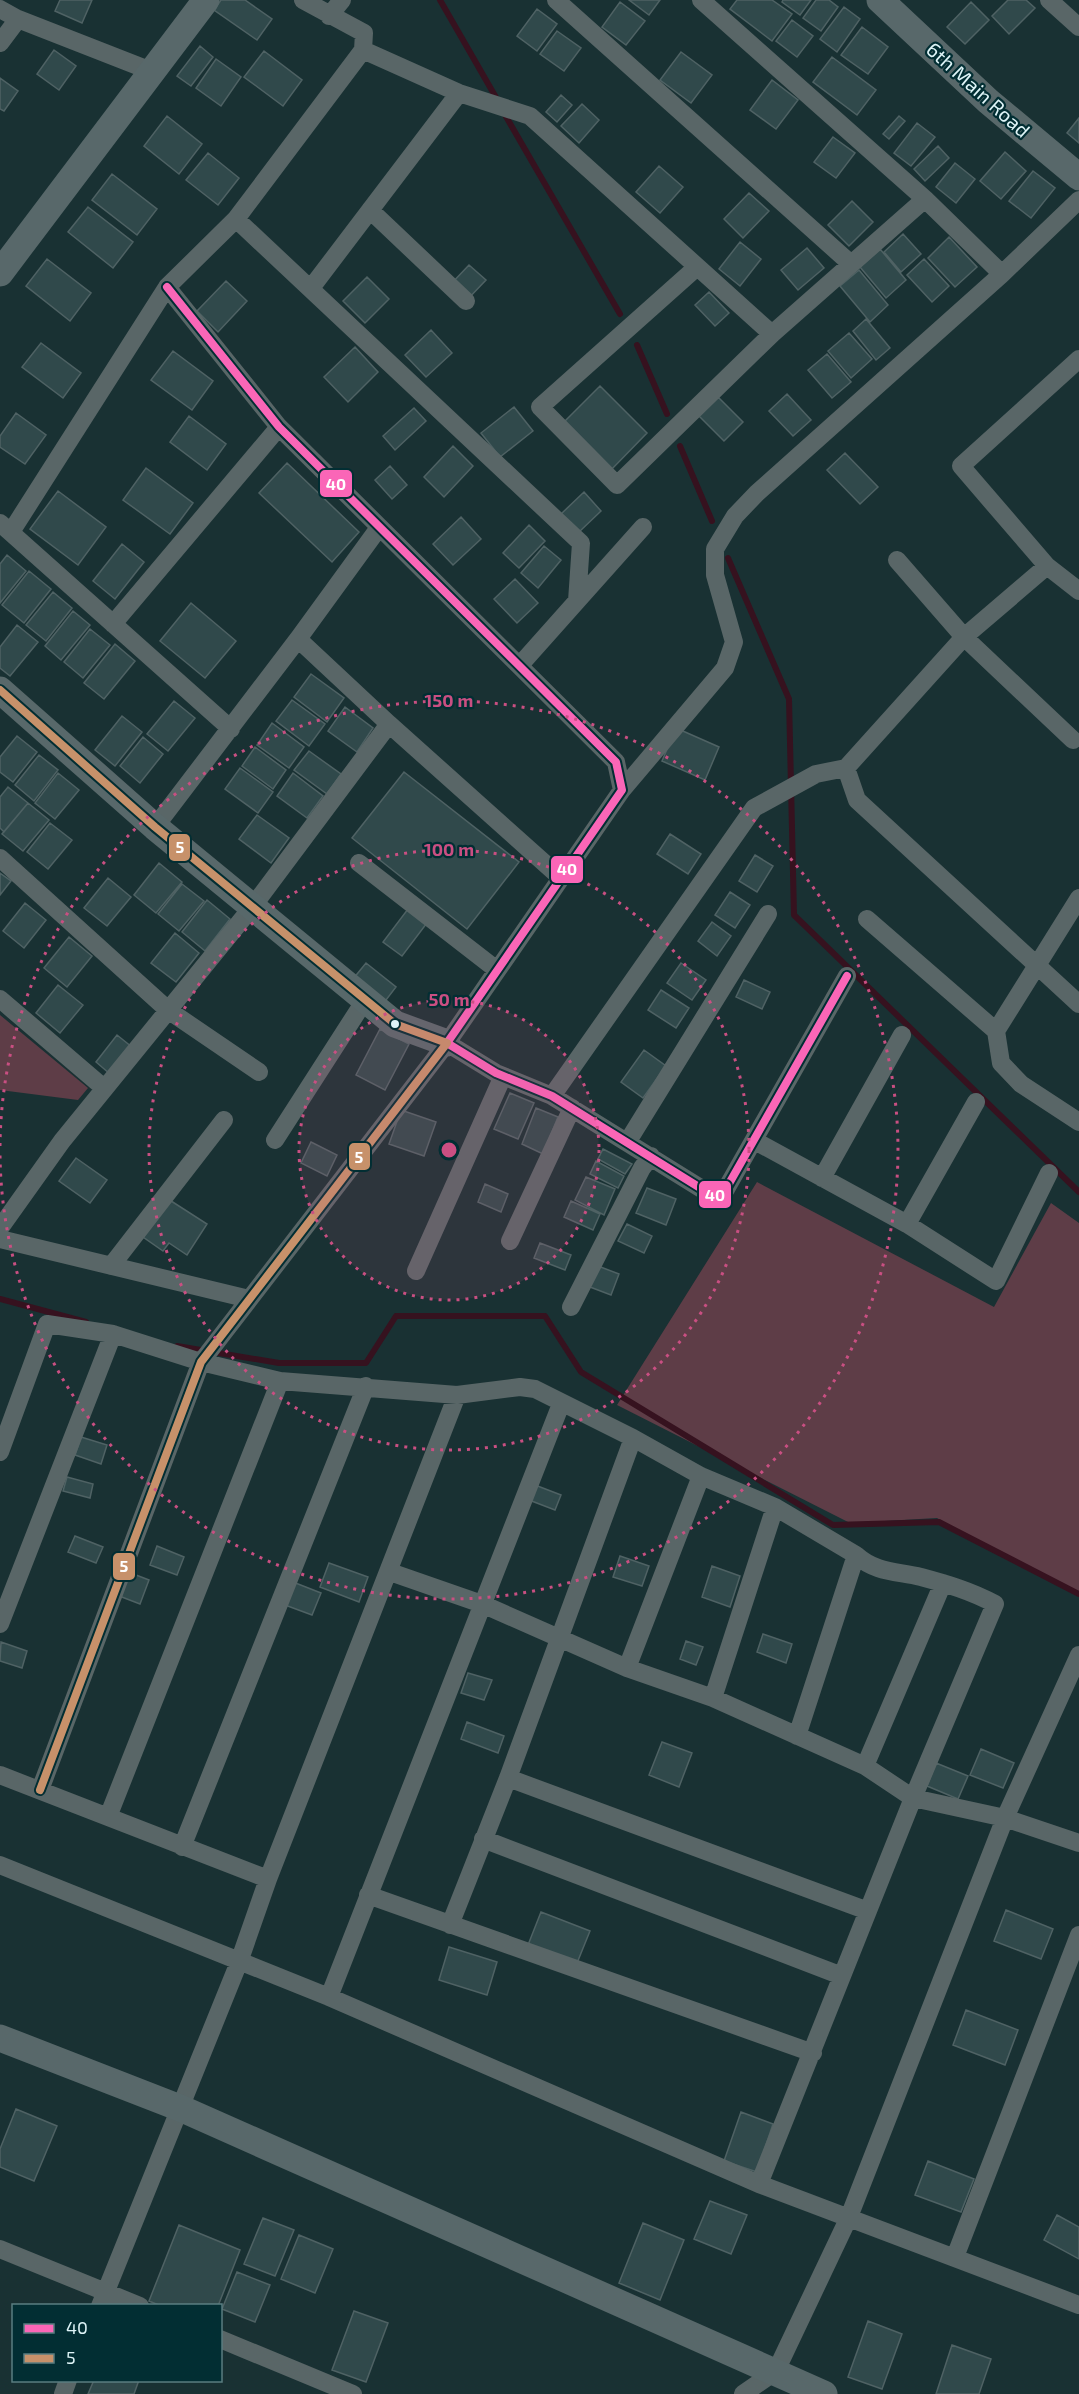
<svg xmlns="http://www.w3.org/2000/svg" width="1079" height="2394" font-family="'Exo 2',sans-serif">
  <style>
    .green { fill: #5e3d47 }
    .lines { fill: none; stroke-linecap: round; stroke-linejoin: round }
    .stream { stroke: #36121f; stroke-width: 6 }
    .building { fill: #30494b; stroke: #4f6264; stroke-width: 1.5 }
    .street { stroke: #596667; stroke-width: 18 }
    .secondary { stroke: #58686a; stroke-width: 27 }
    .bus-1-casing { stroke: #022e33; stroke-width: 12 }
    .bus-2-casing { stroke: #022e33; stroke-width: 12 }
    .bus-1 { stroke: #fa66b7; stroke-width: 8 }
    .bus-2 { stroke: #c7916a; stroke-width: 8 }
    .ring { fill: none; stroke: #c94f82; stroke-width: 3; stroke-dasharray: 3 6 }
    .bus-dot { fill: #def4f7; stroke: #022e33; stroke-width: 2 }
    .labels { text-anchor: middle; stroke-width: 4.5; stroke-linejoin: round; paint-order: stroke }
    .street-label { font-size: 20px; fill: #def4f7; stroke: #022e33 }
    .centre { fill: #c94f82; stroke: #022e33; stroke-width: 3 }
    .ring-label { font-size: 18px; text-anchor: middle; font-weight: bold; fill: #c94f82; stroke: #022e33; stroke-width: 4.5; stroke-linejoin: round; paint-order: stroke }
    .line-badge { stroke: #022e33; stroke-width: 2 }
    .badge-label { font-size: 16px; text-anchor: middle; font-weight: bold; fill: #fff }
  </style>
  <rect width="100%" height="100%" fill="#193133"/>
  <path class="green" d="M0 1015 88 1088 78 1100 0 1090Z
    M757 1182 994 1307 1051 1203 1079 1223V1597L937 1518 850 1523 617 1405Z"/>
  <g class="lines">
    <path class="stream" d="M440 0 498 101
      M504 113 620 314
      M637 345 667 414
      M680 446 712 521
      M728 558 789 699 794 915 1079 1192
      M0 1299 86 1322
      M177 1346 279 1363H366L396 1316H545L581 1372 833 1525 939 1522 1079 1594"/>
  </g>
  <path class="building" d="M60 0H92L82 23 55 11Z
    M221 0H245L272 19 257 40 214 10Z
    M629 0H660L649 15Z
    M737 0H772L792 14 772 41 730 9Z
    M783 0H811L800 15 782 2Z
    M816 0H829L838 7 821 31 803 18Z
    M1008 0H1026L1035 8 1009 34 992 16Z
    M620 2 645 21 626 45 602 27Z
    M971 2 989 20 965 44 947 27Z
    M844 7 860 19 837 52 820 39Z
    M537 9 557 24 537 51 517 36Z
    M792 20 813 36 797 57 776 41Z
    M862 27 888 47 868 74 841 55Z
    M557 31 581 48 564 71 540 54Z
    M200 46 213 57 191 86 177 76Z
    M54 50 76 66 59 90 37 74Z
    M264 51 302 80 283 106 244 77Z
    M681 52 712 75 691 103 660 80Z
    M832 57 876 90 857 115 813 82Z
    M216 59 241 77 221 106 196 88Z
    M0 78 18 91 4 111 0 109Z
    M772 80 798 100 776 129 750 110Z
    M561 95 572 105 557 122 546 112Z
    M582 104 599 120 579 143 561 126Z
    M167 116 202 144 179 174 144 146Z
    M899 116 905 121 889 139 883 134Z
    M1079 118V143L1067 133Z
    M917 123 935 137 911 166 894 153Z
    M833 137 855 153 836 178 814 162Z
    M938 146 949 158 925 181 914 169Z
    M1005 152 1026 171 1001 199 980 181Z
    M208 153 239 178 218 205 186 180Z
    M955 163 975 179 956 203 936 187Z
    M659 166 683 187 660 213 636 192Z
    M1033 171 1055 188 1031 218 1009 201Z
    M112 174 157 209 137 235 92 200Z
    M749 193 769 211 743 238 724 219Z
    M852 201 873 222 849 246 828 225Z
    M88 207 133 242 113 268 68 232Z
    M903 234 921 254 901 272 884 252Z
    M949 237 977 267 955 287 928 258Z
    M740 242 761 259 740 286 719 269Z
    M807 248 824 268 798 290 781 270Z
    M880 249 906 280 886 298 860 267Z
    M47 259 91 293 70 321 26 286Z
    M924 259 949 286 932 302 907 275Z
    M469 265 486 280 466 301 450 285Z
    M859 270 888 305 870 322 840 286Z
    M367 277 389 299 365 323 343 301Z
    M226 281 247 301 218 332 197 311Z
    M709 292 729 313 715 326 695 305Z
    M866 319 890 348 876 360 853 331Z
    M431 330 452 353 426 377 405 355Z
    M849 333 872 359 851 378 828 351Z
    M41 343 81 373 63 398 22 367Z
    M355 347 378 372 348 402 324 377Z
    M173 351 213 381 192 410 151 380Z
    M827 354 851 382 832 398 808 370Z
    M600 386 647 433 611 470 564 422Z
    M787 394 811 420 793 436 769 411Z
    M718 397 743 422 724 441 699 416Z
    M514 407 533 431 500 457 481 433Z
    M414 408 426 421 395 450 383 436Z
    M16 413 46 435 25 464 0 447V436Z
    M189 416 226 444 207 470 170 442Z
    M453 446 473 466 444 497 424 477Z
    M845 453 878 487 860 504 827 470Z
    M287 463 359 532 332 562 259 493Z
    M390 466 407 485 392 499 375 480Z
    M146 468 193 503 170 534 123 500Z
    M58 491 106 527 78 565 30 529Z
    M584 492 601 511 578 533 561 514Z
    M461 517 481 539 453 565 433 544Z
    M529 525 545 541 519 568 503 553Z
    M122 544 144 562 115 599 93 581Z
    M544 546 561 560 538 588 521 573Z
    M7 555 26 571 0 603V564Z
    M29 571 51 589 24 623 2 605Z
    M515 579 538 603 517 623 494 599Z
    M53 592 72 608 46 641 26 625Z
    M191 603 236 641 205 678 160 641Z
    M73 611 90 625 61 660 45 646Z
    M17 625 38 642 10 676 0 668V647Z
    M90 629 110 645 83 678 64 662Z
    M115 644 135 661 104 699 84 683Z
    M311 674 344 698 327 722 294 697Z
    M292 700 325 724 309 746 276 721Z
    M174 701 195 718 168 751 147 734Z
    M345 707 373 728 357 752 328 731Z
    M122 716 142 732 115 766 95 750Z
    M272 723 304 747 289 768 257 745Z
    M676 728 719 747 705 780 662 761Z
    M17 736 37 752 13 782 0 772V757Z
    M143 737 163 754 140 783 120 766Z
    M255 747 286 770 273 789 242 766Z
    M309 751 341 774 327 794 294 770Z
    M39 755 58 770 34 801 15 785Z
    M240 768 273 792 258 813 225 789Z
    M404 772 519 862 467 929 352 838Z
    M58 773 79 790 55 819 35 803Z
    M293 773 323 796 307 818 277 796Z
    M8 787 28 803 4 832 0 828V797Z
    M28 803 49 820 23 851 2 834Z
    M257 815 289 838 271 863 239 839Z
    M50 823 72 840 48 869 27 852Z
    M670 834 701 854 688 874 657 854Z
    M755 855 773 866 757 892 739 881Z
    M159 863 182 882 156 913 134 895Z
    M0 873 11 881 0 895Z
    M108 878 131 897 107 926 84 908Z
    M182 884 204 901 179 931 158 914Z
    M730 892 750 905 735 928 715 915Z
    M207 900 230 919 205 951 182 932Z
    M25 903 46 920 24 948 3 931Z
    M408 909 427 923 402 956 383 942Z
    M712 922 731 936 717 956 698 941Z
    M175 933 199 953 176 982 151 963Z
    M69 937 92 956 67 987 44 968Z
    M366 963 396 987 383 1004 353 979Z
    M681 963 706 980 692 1000 667 983Z
    M744 980 770 992 762 1009 736 997Z
    M58 985 83 1005 60 1033 36 1013Z
    M661 990 689 1008 676 1028 648 1010Z
    M380 1029 409 1044 385 1090 356 1075Z
    M117 1035 132 1047 110 1074 96 1062Z
    M644 1050 666 1066 643 1098 621 1082Z
    M510 1093 534 1103 518 1139 494 1129Z
    M536 1108 558 1117 543 1154 522 1144Z
    M401 1110 436 1122 424 1156 389 1144Z
    M311 1142 337 1155 327 1176 301 1163Z
    M603 1149 632 1164 625 1174 598 1159Z
    M76 1158 107 1180 90 1203 59 1181Z
    M596 1161 624 1176 618 1188 590 1174Z
    M586 1177 615 1189 604 1215 575 1200Z
    M485 1184 508 1194 501 1212 478 1202Z
    M647 1188 676 1199 666 1225 636 1213Z
    M168 1199 207 1224 187 1255 169 1243 163 1251 143 1237Z
    M571 1201 600 1214 593 1230 564 1217Z
    M627 1224 652 1236 644 1253 618 1241Z
    M540 1243 571 1255 565 1270 534 1258Z
    M598 1266 619 1274 611 1295 590 1287Z
    M81 1437 107 1445 101 1464 75 1455Z
    M67 1477 93 1484 90 1498 63 1491Z
    M535 1485 561 1495 555 1510 529 1500Z
    M75 1536 103 1547 96 1563 68 1552Z
    M157 1546 184 1557 177 1575 150 1565Z
    M620 1556 649 1566 642 1586 613 1577Z
    M329 1563 368 1577 359 1602 320 1587Z
    M712 1566 740 1576 730 1607 702 1597Z
    M123 1570 149 1580 140 1604 114 1594Z
    M293 1582 321 1593 312 1615 285 1605Z
    M763 1634 792 1644 786 1663 757 1652Z
    M686 1641 703 1647 696 1665 680 1659Z
    M1 1642 27 1651 22 1668 0 1661Z
    M468 1673 492 1680 484 1700 461 1693Z
    M467 1722 504 1736 498 1753 461 1739Z
    M662 1742 692 1753 679 1787 649 1775Z
    M981 1749 1014 1763 1003 1788 970 1775Z
    M936 1763 968 1776 958 1799 927 1786Z
    M1006 1910 1053 1929 1041 1959 994 1941Z
    M541 1912 590 1931 577 1963 528 1945Z
    M449 1947 497 1962 487 1995 439 1980Z
    M966 2010 1018 2030 1005 2065 953 2045Z
    M16 2109 57 2126 34 2181 0 2167V2149Z
    M741 2112 773 2124 757 2172 724 2161Z
    M928 2161 974 2179 961 2212 915 2195Z
    M710 2201 747 2215 731 2254 694 2239Z
    M1057 2215 1079 2227V2259L1044 2240Z
    M263 2218 294 2230 275 2276 244 2264Z
    M643 2223 684 2240 660 2300 619 2283Z
    M179 2225 240 2250 218 2306H161L149 2301Z
    M299 2235 333 2249 315 2293 281 2279Z
    M237 2272 270 2285 255 2322 222 2309Z
    M354 2311 388 2323 366 2382 332 2370Z
    M868 2321 902 2334 882 2389 848 2377Z
    M952 2345 991 2359 979 2394H936Z
    M94 2380H139L134 2394H88Z"/>
  <g class="lines">
    <path class="street" d="M556 0 850 263
      M701 0 925 199
      M1049 0 1079 27
      M0 9 18 19 151 71
      M329 16 342 0
      M0 43 18 19
      M363 50 459 93 530 116 772 334 925 199 1002 274
      M370 210 466 301
      M236 219 581 543 577 601 520 665
      M697 267 540 407 617 485 772 334
      M167 287 279 427 616 762 622 790 447 1043 496 1073 552 1096 710 1194 722 1196 847 976
      M311 288 459 93
      M0 523 231 729
      M378 529 298 639 389 724
      M11 532 167 287 236 219 363 50 364 33 303 0
      M897 560 964 637 1073 740
      M1047 566 961 466 1079 359
      M1079 591 1047 566 964 637 846 768 857 800 1079 1004
      M577 601 643 527
      M113 624 279 427
      M622 790 725 668 734 642 715 575V549L735 516 757 493 1002 274 1079 200
      M155 827 298 639
      M0 858 168 1010 259 1072
      M359 863 497 970
      M867 919 996 1031 1079 898
      M0 999 104 1088
      M996 1031 1001 1063 1021 1084 1079 1122
      M552 1096 754 808 816 774 846 768
      M275 1140 365 1000
      M628 1141 768 914
      M755 1141 907 1224 996 1281 1049 1173
      M822 1178 902 1035
      M907 1224 976 1102
      M0 1228 62 1141 253 906 389 724 560 877
      M0 1239 249 1299
      M510 1241 572 1108
      M111 1266 224 1120
      M416 1271 503 1076
      M571 1307 642 1168 651 1156
      M0 1452 47 1324 113 1334 201 1362 280 1381 457 1395 520 1387 535 1389 633 1438 701 1476 775 1507 856 1555 797 1736
      M390 1572 482 1604 627 1668 713 1698 865 1766 913 1798 1005 1818 1079 1843
      M0 1624 113 1334
      M627 1668 701 1476
      M713 1698 775 1507
      M865 1766 943 1583
      M0 1775 268 1879
      M508 1778 868 1911
      M40 1790 201 1362 447 1043
      M108 1817 280 1381
      M483 1839 842 1976
      M182 1847 366 1386
      M0 1865 329 1997 759 2184 1079 2305
      M368 1895 813 2053
      M450 1925 508 1778 633 1438
      M329 1997 561 1404
      M759 2184 913 1798 995 1604C971 1591 947 1584 921 1577 896 1571 876 1573 856 1555
      M0 2249 140 2306
      M955 2257 1079 1935
      M100 2306 239 1962 268 1879 457 1395
      M220 2339 353 2394
      M63 2394 68 2380
      M743 2394 776 2371 849 2217 1005 1818 1079 1655"/>
    <path class="secondary" d="M880 0 988 101 1079 177
      M0 273 206 0
      M0 690 155 827 395 1024 447 1043
      M0 2038 180 2108 824 2394"/>
    <defs>
      <path id="bus-1" d="M167 287 279 427 616 762 622 790 447 1043 496 1073 552 1096 710 1194 722 1196 847 976"/>
      <path id="bus-2" d="M0 690 155 827 395 1024 447 1043 201 1362 40 1790"/>
    </defs>
    <use href="#bus-1" class="bus-1-casing"/>
    <use href="#bus-2" class="bus-2-casing"/>
    <use href="#bus-1" class="bus-1"/>
    <use href="#bus-2" class="bus-2"/>
  </g>
  <circle cx="449" cy="1150" r="150" fill="#c94f82" fill-opacity=".12"/>
  <g class="ring">
    <circle cx="449" cy="1150" r="150"/>
    <circle cx="449" cy="1150" r="300"/>
    <path d="M0 1146A449 449 0 1 1 0 1154"/>
  </g>
  <circle class="bus-dot" cx="395" cy="1024" r="5"/>
  <g class="labels">
    <g class="street-label">
      <text transform="translate(978 90) rotate(42)" y="7">6th Main Road</text>
    </g>
  </g>
  <circle cx="449" cy="1150" r="9" class="centre"/>
  <g class="ring-label">
    <text x="449" y="707">150 m</text>
    <text x="449" y="856">100 m</text>
    <text x="449" y="1006">50 m</text>
  </g>
  <g class="line-badge">
    <rect x="319" y="469" width="34" height="29" rx="6" fill="#fa66b7"/>
    <rect x="168" y="833" width="23" height="29" rx="6" fill="#c7916a"/>
    <rect x="550" y="855" width="34" height="29" rx="6" fill="#fa66b7"/>
    <rect x="348" y="1142" width="23" height="29" rx="6" fill="#c7916a"/>
    <rect x="698" y="1180" width="34" height="29" rx="6" fill="#fa66b7"/>
    <rect x="112" y="1552" width="24" height="29" rx="6" fill="#c7916a"/>
  </g>
  <g class="badge-label">
    <text x="336" y="490">40</text>
    <text x="180" y="853">5</text>
    <text x="567" y="875">40</text>
    <text x="359" y="1163">5</text>
    <text x="715" y="1201">40</text>
    <text x="124" y="1572">5</text>
  </g>
  <rect x="12" y="2304" width="210" height="78" fill="#022e33" stroke="#5a7d81" stroke-width="1.5"/>
  <rect x="24" y="2324" width="30" height="9" fill="#fa66b7" stroke="#5a7d81" stroke-width="1.5"/>
  <text x="66" y="2334" font-size="18" fill="#def4f7">40</text>
  <rect x="24" y="2354" width="30" height="9" fill="#c7916a" stroke="#5a7d81" stroke-width="1.5"/>
  <text x="66" y="2364" font-size="18" fill="#def4f7">5</text>
</svg>
